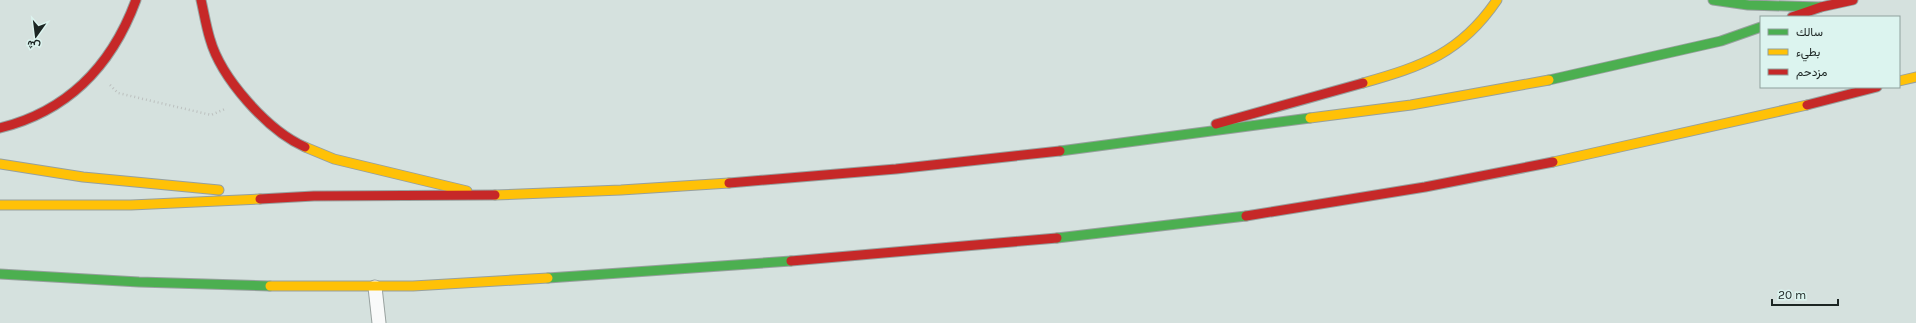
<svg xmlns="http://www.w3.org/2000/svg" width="1916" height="323" font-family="Karla,Vazirmatn,sans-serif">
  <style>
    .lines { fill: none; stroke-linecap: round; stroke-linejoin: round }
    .lane-casing { stroke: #97a09e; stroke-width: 15 }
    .fast-casing { stroke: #97a09e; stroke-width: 11 }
    .slow-casing { stroke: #97a09e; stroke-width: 11 }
    .jam-casing { stroke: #97a09e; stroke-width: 11 }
    .path { stroke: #bcc0bf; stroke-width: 2.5; stroke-dasharray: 1 3; stroke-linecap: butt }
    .lane { stroke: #f9fafa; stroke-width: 13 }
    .fast { stroke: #4caf50; stroke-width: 9 }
    .slow { stroke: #ffc107; stroke-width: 9 }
    .jam { stroke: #c62828; stroke-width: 9 }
  </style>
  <rect width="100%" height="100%" fill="#d5e1de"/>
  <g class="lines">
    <defs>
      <path id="lane" d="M375 287 379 323"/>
      <path id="fast" d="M1713 0 1748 5 1820 7
        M1549 80 1721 41 1761 27
        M1060 151 1310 118
        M1057 238 1246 216
        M0 274 139 282 270 286
        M548 278 791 261"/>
      <path id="slow" d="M1899 81 1916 77
        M1363 83C1423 66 1461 53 1497 0
        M1310 118 1411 105 1549 80
        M305 147 334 159 467 191
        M1553 162 1807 105
        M0 164 83 177 219 190
        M495 195 621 190 729 183
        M0 205H131L260 199
        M270 286H413L548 278"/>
      <path id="jam" d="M201 0C204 13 206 26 210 39 221 78 267 130 305 147
        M1792 17 1821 7 1853 0
        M1807 105 1877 87
        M1216 124 1363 83
        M0 128C68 111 112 65 136 0
        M729 183 896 169 1060 151
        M260 199 314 196 495 195
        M1246 216 1425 187 1553 162
        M791 261 1057 238"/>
    </defs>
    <use href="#lane" class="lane-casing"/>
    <use href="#fast" class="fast-casing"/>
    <use href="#slow" class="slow-casing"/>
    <use href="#jam" class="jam-casing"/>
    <path class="path" d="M110 85 118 93 211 115 225 109"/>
    <use href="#lane" class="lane"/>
    <use href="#fast" class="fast"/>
    <use href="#slow" class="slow"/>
    <use href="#jam" class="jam"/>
  </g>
  <rect x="1760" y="16" width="140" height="72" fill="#dcf4ef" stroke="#8fa19d"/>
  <rect x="1768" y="29" width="20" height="6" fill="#4caf50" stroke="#8fa19d"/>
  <text x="1796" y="36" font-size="12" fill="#1c2523">سالك</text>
  <rect x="1768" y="49" width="20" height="6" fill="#ffc107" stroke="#8fa19d"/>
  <text x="1796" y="56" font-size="12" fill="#1c2523">بطيء</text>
  <rect x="1768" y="69" width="20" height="6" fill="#c62828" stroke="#8fa19d"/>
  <text x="1796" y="76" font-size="12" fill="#1c2523">مزدحم</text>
  <g transform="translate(36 36) rotate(194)" stroke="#dcf4ef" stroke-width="3" paint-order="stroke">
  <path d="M0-3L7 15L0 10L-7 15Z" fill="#1c2523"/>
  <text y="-6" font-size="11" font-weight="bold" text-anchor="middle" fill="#1c2523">ش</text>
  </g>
  <path d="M1772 299v6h66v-6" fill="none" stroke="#1c2523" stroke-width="2"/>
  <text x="1778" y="299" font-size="12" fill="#1c2523" stroke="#dcf4ef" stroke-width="3" paint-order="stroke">20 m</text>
</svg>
